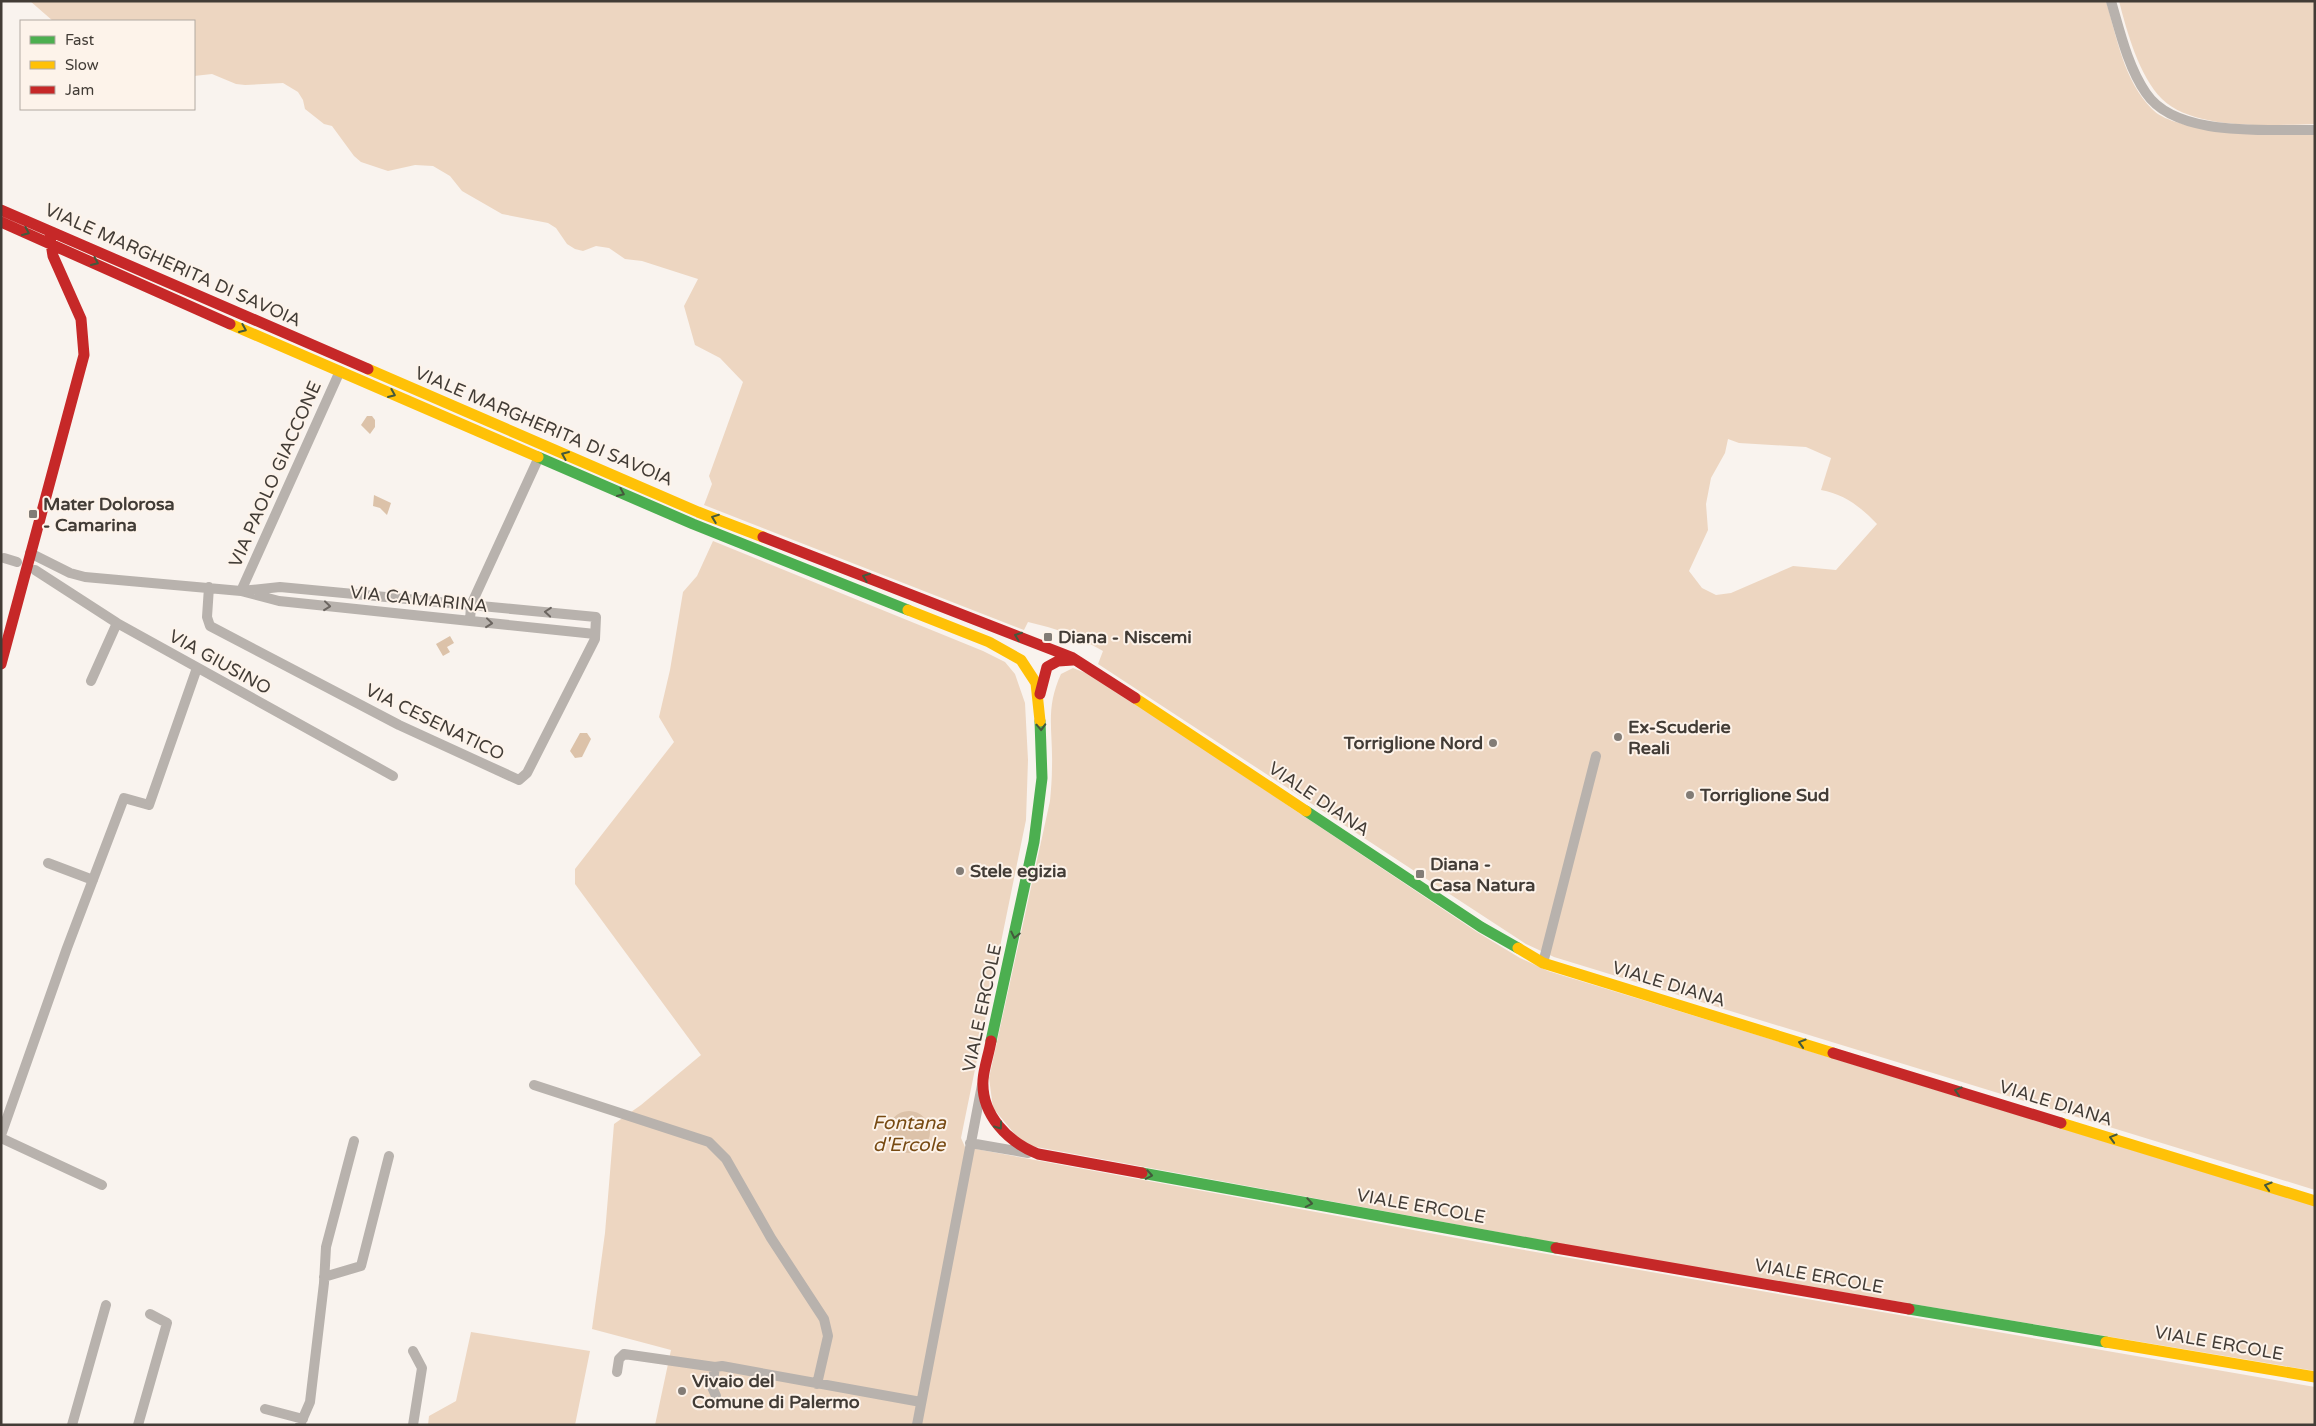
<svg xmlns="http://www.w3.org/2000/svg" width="2316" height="1426" font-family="'Varela Round',sans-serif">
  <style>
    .forest { fill: #edd6c1; fill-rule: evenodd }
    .water { fill: #dcc2a9 }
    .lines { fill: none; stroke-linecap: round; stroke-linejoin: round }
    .street { stroke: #b8b2ad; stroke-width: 10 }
    .fast { stroke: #4caf50; stroke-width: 11 }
    .slow { stroke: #ffc107; stroke-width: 11 }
    .jam { stroke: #c62828; stroke-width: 11 }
    .oneway { stroke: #44593c }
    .oneway2 { stroke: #6b6560 }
    .poi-dot { fill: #827c76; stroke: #fdf3ea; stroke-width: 2 }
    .labels { text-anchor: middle; stroke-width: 4; stroke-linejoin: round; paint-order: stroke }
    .street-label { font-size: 18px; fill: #423c36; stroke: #fdf3ea }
    .poi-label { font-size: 18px; font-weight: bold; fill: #423c36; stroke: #fdf3ea; text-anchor: start }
    .water-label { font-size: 19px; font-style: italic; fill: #774a12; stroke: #fdf3ea }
  </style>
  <rect width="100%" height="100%" fill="#f9f3ee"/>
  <path class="forest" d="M30 1H2106C2117 38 2124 81 2152 109 2178 136 2276 132 2315 134V1190L1554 957 1526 944 1098 664 1103 651C1079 637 1055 628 1028 622L1024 630 704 505 712 484 709 476 743 382 720 358 695 345 684 306 698 279 642 261 625 259 609 248 596 246 583 251 575 249 567 244 556 228 548 223 502 214 462 191 450 176 433 166 415 165 388 171 361 162 354 156 332 126 324 124 305 109 303 100 298 92 283 83 245 85 236 84 212 74 194 76V21H53ZM1728 439 1739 443 1806 447 1831 458 1821 490C1844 494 1861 507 1877 524L1836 570 1793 566 1731 593 1716 595 1702 588 1689 571 1708 530 1706 504 1711 478 1725 453Z
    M2119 1H2315V124C2272 125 2195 131 2162 99 2139 76 2127 32 2119 1Z
    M713 541 983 651 1005 662 1015 674 1025 703 1028 760 1026 820 964 1123 961 1138 965 1147 1478 1242 2315 1387V1425H655L671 1350 592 1329 605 1233 614 1124 641 1105 701 1055 575 884V869L674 742 659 717 670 670 683 592 697 576Z
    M1073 668 1096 677 1477 932 1520 958 1548 971 2315 1206V1371L1649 1260 1031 1146 1018 1138 993 1108 989 1078 1050 801C1051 790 1052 778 1052 766 1053 730 1045 709 1061 674Z
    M471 1332 590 1351 575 1425H428L429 1416 456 1401Z"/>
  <path class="water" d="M367 416H372L375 420V427L370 434 361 425Z
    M374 495 391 503 387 515 380 508 373 506Z
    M450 636 454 643 447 647 450 652 443 656 436 644Z
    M580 733H587L591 739 582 757 575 758 570 751Z
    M888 1132a21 21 0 1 1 42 0a21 21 0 1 1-42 0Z"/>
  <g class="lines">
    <path class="street" d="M2111 1C2120 32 2128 67 2146 93 2176 138 2267 129 2315 130
      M30 553 70 573 85 577 241 591 279 601 595 634
      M4 558 17 562
      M35 570 117 623 393 776
      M209 587 207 617 210 626 399 725 519 780 527 773 595 639 596 617 280 587 241 591
      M241 591 340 371
      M470 621 471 605 539 457
      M91 681 117 623
      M48 863 93 880
      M1543 963 1596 756
      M534 1085 709 1142 726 1159 771 1238 824 1319 828 1336 817 1384
      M1 1135 67 948 124 798 149 805 197 668
      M1 1138 102 1185
      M970 1143 1028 1153
      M324 1277 361 1266 389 1156
      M413 1351 422 1368 413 1425
      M617 1372 619 1359 624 1354 715 1367
      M716 1396 712 1387 715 1367 722 1366 921 1402
      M265 1409 303 1419
      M72 1425 106 1305
      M138 1425 167 1323 150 1314
      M300 1425 310 1402 324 1283 326 1247 354 1141
      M917 1425 982 1085"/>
    <path class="fast" d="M538 457 693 524 908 610
      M1306 811 1481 927 1518 948
      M991 1041 1034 842 1042 778 1040 721
      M1142 1173 1556 1248
      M1909 1309 2106 1342"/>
    <path class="slow" d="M230 324 538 457
      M368 369 698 512 763 537
      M908 610 989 642 1021 660 1036 683 1040 721
      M1135 698 1306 811
      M1518 948 1543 963 1833 1053
      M2061 1123 2315 1201
      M2106 1342 2315 1377"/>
    <path class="jam" d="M1 210 368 369
      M1 222 230 324
      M763 537 1071 657 1135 698
      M1 664 84 355 81 319 53 256 50 237
      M1040 694 1047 667 1058 661 1073 660
      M991 1041C989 1054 984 1067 983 1080 981 1115 1008 1142 1038 1154L1142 1173
      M1833 1053 2061 1123
      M1556 1248 1909 1309"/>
  </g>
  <defs><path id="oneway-chevron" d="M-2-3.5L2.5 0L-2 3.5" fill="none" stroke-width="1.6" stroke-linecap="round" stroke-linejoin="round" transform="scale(1.25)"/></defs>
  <g class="oneway">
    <use href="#oneway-chevron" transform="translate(26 232) rotate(23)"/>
    <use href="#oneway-chevron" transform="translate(95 262) rotate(24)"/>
    <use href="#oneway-chevron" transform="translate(243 329) rotate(23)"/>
    <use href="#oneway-chevron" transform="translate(392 394) rotate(23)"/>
    <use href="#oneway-chevron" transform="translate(565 455) rotate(-157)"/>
    <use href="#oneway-chevron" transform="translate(621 493) rotate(24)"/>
    <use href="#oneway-chevron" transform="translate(715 518) rotate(-159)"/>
    <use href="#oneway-chevron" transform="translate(866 577) rotate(-159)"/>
    <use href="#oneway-chevron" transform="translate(1018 636) rotate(-159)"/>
    <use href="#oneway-chevron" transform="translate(1041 727) rotate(88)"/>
    <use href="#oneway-chevron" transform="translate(1015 935) rotate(102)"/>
    <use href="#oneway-chevron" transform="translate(1802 1043) rotate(-163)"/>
    <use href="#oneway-chevron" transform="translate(1958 1091) rotate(-163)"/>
    <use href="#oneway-chevron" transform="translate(999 1126) rotate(54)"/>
    <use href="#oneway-chevron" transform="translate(2113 1138) rotate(-163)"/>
    <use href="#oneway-chevron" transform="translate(1149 1175) rotate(10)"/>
    <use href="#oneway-chevron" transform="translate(2268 1186) rotate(-163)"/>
    <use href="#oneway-chevron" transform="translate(1309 1203) rotate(10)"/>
  </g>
  <g class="oneway2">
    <use href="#oneway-chevron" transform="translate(327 606) rotate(6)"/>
    <use href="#oneway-chevron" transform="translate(548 612) rotate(-175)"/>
    <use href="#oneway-chevron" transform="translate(489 623) rotate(6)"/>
  </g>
  <g class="poi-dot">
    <rect x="28" y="509" width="10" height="10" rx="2.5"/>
    <rect x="1043" y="632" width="10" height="10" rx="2.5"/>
    <circle cx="1618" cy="737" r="5"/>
    <circle cx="1493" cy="743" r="5"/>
    <circle cx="1690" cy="795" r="5"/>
    <circle cx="960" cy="871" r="5"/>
    <rect x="1415" y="869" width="10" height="10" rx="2.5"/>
    <circle cx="682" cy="1391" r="5"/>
  </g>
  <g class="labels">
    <g class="street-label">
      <text transform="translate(173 265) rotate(24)" y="6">VIALE MARGHERITA DI SAVOIA</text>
      <text transform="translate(544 426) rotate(23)" y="6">VIALE MARGHERITA DI SAVOIA</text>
      <text transform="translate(275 474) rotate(-66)" y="6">VIA PAOLO GIACCONE</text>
      <text transform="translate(419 599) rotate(6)" y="6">VIA CAMARINA</text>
      <text transform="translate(220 662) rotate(29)" y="6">VIA GIUSINO</text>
      <text transform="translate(435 722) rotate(26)" y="6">VIA CESENATICO</text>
      <text transform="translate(1319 799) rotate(34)" y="6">VIALE DIANA</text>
      <text transform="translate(1669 984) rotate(17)" y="6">VIALE DIANA</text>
      <text transform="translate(982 1008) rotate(-78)" y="6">VIALE ERCOLE</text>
      <text transform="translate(2056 1103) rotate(17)" y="6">VIALE DIANA</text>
      <text transform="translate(1421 1206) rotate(10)" y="6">VIALE ERCOLE</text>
      <text transform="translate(1819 1276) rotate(10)" y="6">VIALE ERCOLE</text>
      <text transform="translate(2219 1343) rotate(10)" y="6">VIALE ERCOLE</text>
    </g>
    <g class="poi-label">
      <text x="43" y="510">Mater Dolorosa<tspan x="43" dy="21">- Camarina</tspan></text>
      <text x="1058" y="643">Diana - Niscemi</text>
      <text x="1628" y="733">Ex-Scuderie<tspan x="1628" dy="21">Reali</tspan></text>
      <text x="1483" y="749" text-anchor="end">Torriglione Nord</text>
      <text x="1700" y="801">Torriglione Sud</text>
      <text x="1430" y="870">Diana -<tspan x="1430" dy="21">Casa Natura</tspan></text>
      <text x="970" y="877">Stele egizia</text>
      <text x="692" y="1387">Vivaio del<tspan x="692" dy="21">Comune di Palermo</tspan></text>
    </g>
    <g class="water-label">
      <text x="909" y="1129">Fontana<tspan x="909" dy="22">d'Ercole</tspan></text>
    </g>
  </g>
  <rect width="2316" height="1426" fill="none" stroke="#423c36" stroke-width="5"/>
  <rect x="20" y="20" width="175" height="90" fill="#fdf3ea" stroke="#b2aaa2"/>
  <rect x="30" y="36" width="25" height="8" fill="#4caf50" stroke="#b2aaa2"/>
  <text x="65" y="45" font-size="15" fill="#423c36">Fast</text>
  <rect x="30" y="61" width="25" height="8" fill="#ffc107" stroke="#b2aaa2"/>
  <text x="65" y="70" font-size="15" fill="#423c36">Slow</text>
  <rect x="30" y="86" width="25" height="8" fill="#c62828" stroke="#b2aaa2"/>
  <text x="65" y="95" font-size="15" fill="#423c36">Jam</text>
</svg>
